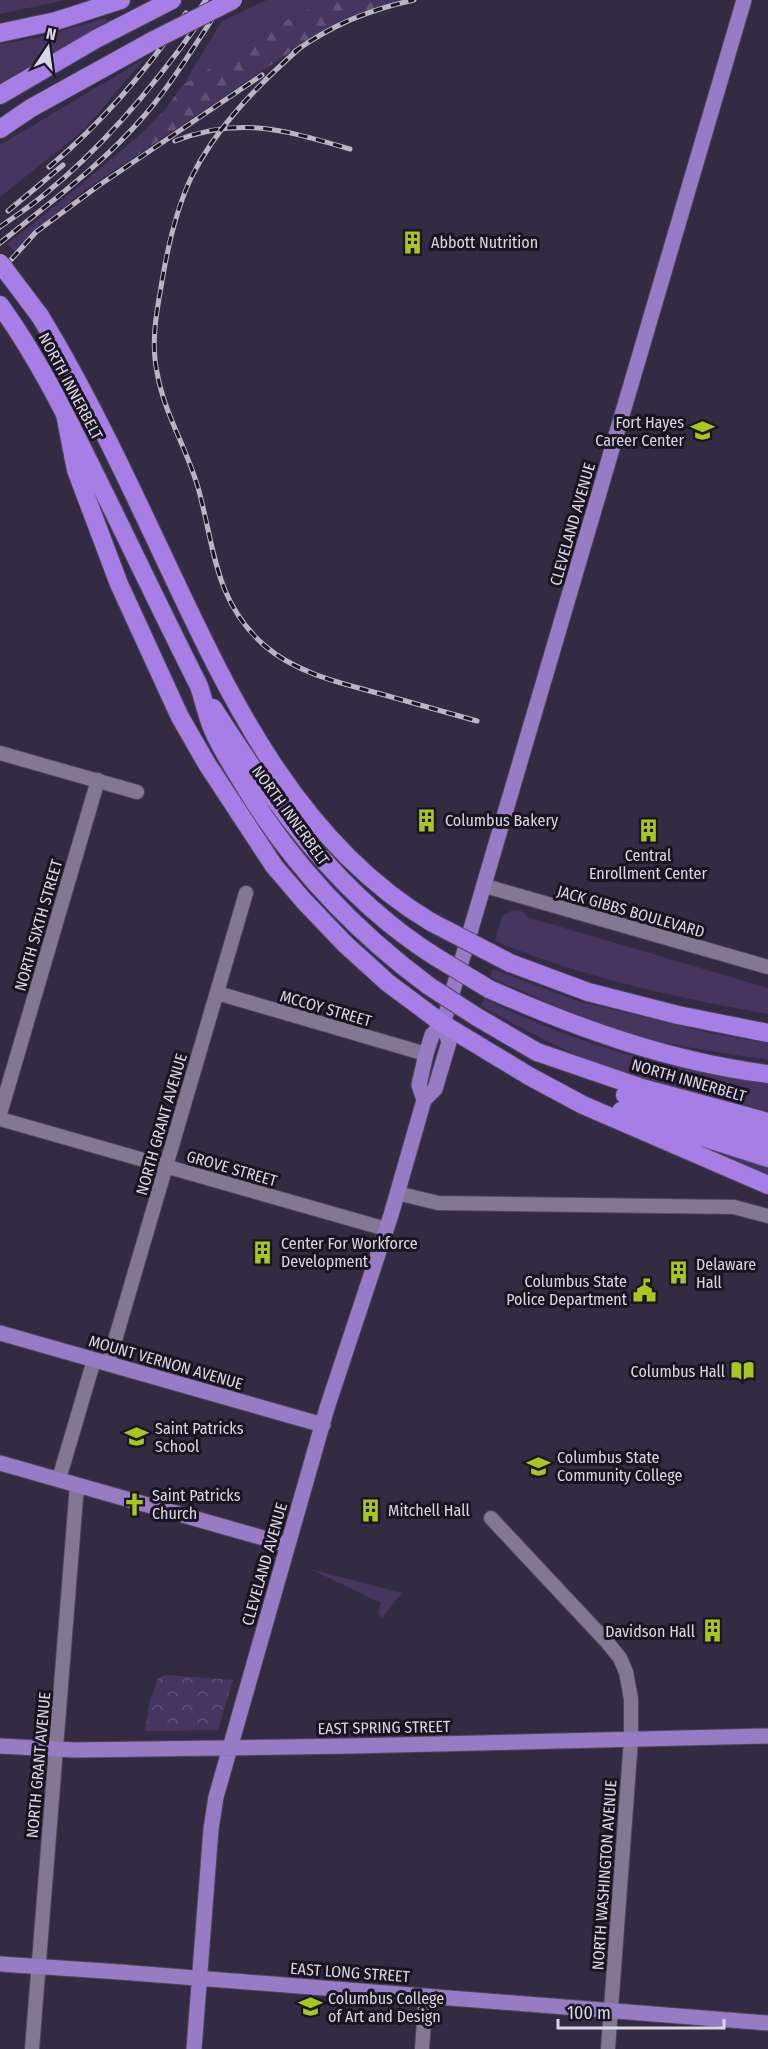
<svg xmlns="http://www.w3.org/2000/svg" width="768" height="2049" font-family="'Fira Sans Condensed',sans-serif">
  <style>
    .grass { fill: #45355f }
    .forest { fill: url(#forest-firs) }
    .park { fill: url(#park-crowns) }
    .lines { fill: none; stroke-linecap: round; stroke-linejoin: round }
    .minor-casing { stroke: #4d4659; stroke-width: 16 }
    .major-casing { stroke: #4d4659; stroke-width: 17 }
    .highway-casing { stroke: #4d4659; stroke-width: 20 }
    .minor { stroke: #827894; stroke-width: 14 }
    .major { stroke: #987bc5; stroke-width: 15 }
    .highway { stroke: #a77de6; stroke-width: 18 }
    .rail-casing { stroke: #bab5c5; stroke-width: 5 }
    .rail { stroke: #191520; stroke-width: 3; stroke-dasharray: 9; stroke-linecap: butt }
    .highway-bridge-casing { stroke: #4d4659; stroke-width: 20; stroke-linecap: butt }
    .highway-bridge { stroke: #a77de6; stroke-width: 18 }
    .labels { text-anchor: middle; stroke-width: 6; stroke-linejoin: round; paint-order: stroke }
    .poi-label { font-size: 16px; fill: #dbd6e5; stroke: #191520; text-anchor: start }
    .street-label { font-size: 16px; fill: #dbd6e5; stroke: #191520 }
  </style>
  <defs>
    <pattern id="forest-firs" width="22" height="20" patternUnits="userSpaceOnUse" patternTransform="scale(1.5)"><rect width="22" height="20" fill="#45355f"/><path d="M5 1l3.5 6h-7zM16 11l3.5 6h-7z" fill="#5f5276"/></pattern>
    <pattern id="park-crowns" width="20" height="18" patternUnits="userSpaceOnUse" patternTransform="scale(1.5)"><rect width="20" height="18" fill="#45355f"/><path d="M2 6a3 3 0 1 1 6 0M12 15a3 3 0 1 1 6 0" fill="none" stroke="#5f5276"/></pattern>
  </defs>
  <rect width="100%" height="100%" fill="#332b42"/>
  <path class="grass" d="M0 0H66L0 14Z
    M267 0H328L283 22 183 85 222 21Z
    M105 18 107 22 0 83V44L41 37Z
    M144 59 85 129 0 197V145Z
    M82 184 85 190 52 217 15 252 7 244Z
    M516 910 523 911 527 917 768 988V1014C673 997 584 978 495 941L502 916 511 911Z
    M493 969 581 1002 715 1034 768 1043V1060C730 1054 692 1049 654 1040 597 1026 544 1001 490 977Z
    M484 998C573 1044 669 1070 768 1084V1111C704 1096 635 1079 575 1054 542 1040 512 1023 481 1006Z
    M697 1145 768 1166V1177Z
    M310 1569 402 1593 382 1618 378 1614 381 1603Z"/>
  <path class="forest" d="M328 0H415L369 10 322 31 85 190 82 184 143 132 167 107 183 85 283 22Z"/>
  <path class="park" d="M166 1675 233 1680 218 1730 145 1731 150 1700 158 1678Z"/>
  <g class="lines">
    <defs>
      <path id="minor" d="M0 753 137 792
        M485 886 768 967
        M217 993 426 1054
        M0 1114 98 780
        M0 1119 386 1229
        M397 1193 438 1203 734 1207 768 1216
        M108 1364 246 893
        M59 1479 94 1360
        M491 1518 607 1642 620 1658 626 1672 631 1699V1740L608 2049
        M32 2049 77 1485
        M422 2049 426 1996"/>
      <path id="major" d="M424 1100 419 1085 426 1054 432 1035 443 1024 744 0
        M0 1333 323 1425
        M0 1463 288 1545
        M0 1746 75 1750 351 1746 768 1736
        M0 1964 120 1972 768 2023
        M194 2049 211 1829 216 1797 327 1408 391 1215 424 1100 435 1089 449 1042 443 1024"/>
      <path id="highway" d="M0 33 56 21 121 0
        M0 95 96 39 172 0
        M0 129 31 108 154 40
        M0 305C36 355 63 409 90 464 127 538 162 613 199 686 204 701 207 716 213 730 222 751 235 770 247 790 294 867 356 932 429 986
        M40 316C88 395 127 479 166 562 230 698 297 842 431 922
        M65 414 76 470 119 584 180 717 207 764 274 866 303 900 345 944 388 983 443 1024 529 1076 583 1105 768 1185
        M213 708C275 804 337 895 436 957
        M510 963 588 992 678 1015 768 1033
        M489 989C577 1028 671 1062 768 1074
        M477 1017 537 1052 642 1088 768 1122
        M625 1095 768 1140
        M621 1111 768 1158"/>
    </defs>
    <use href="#minor" class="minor-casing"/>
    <use href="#major" class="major-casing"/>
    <use href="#highway" class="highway-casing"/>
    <use href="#minor" class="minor"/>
    <use href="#major" class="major"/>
    <use href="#highway" class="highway"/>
    <defs>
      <path id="rail" d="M185 29 206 0
        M301 47C259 84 216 127 191 178 175 212 167 250 161 287 156 315 151 344 157 372 164 414 188 450 199 491 215 551 215 602 265 646 298 674 341 683 381 694 413 703 445 712 477 721
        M294 52C332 25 368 10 414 0
        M175 141C240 115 287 131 350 149
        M49 167C103 122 147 70 186 13
        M8 211 63 165
        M0 227C15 216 31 206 45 194 104 146 154 86 198 24
        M0 243C49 203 102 165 144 116 175 80 198 39 225 0
        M0 272 36 232 98 186 262 75"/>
    </defs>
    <use href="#rail" class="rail-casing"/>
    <use href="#rail" class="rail"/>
    <defs>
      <path id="highway-bridge" d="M154 40 233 0
        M0 263 40 316
        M431 922 510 963
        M436 957 489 989
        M429 986 477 1017"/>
    </defs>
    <use href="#highway-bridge" class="highway-bridge-casing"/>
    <use href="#highway-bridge" class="highway-bridge"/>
  </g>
  <defs>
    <symbol id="building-bare" viewBox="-9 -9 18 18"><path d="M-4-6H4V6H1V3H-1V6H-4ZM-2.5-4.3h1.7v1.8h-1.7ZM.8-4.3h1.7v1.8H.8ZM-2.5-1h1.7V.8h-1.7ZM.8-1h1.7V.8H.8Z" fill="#a8c71c" stroke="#191520" stroke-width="2.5" paint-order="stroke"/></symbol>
    <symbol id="school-bare" viewBox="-9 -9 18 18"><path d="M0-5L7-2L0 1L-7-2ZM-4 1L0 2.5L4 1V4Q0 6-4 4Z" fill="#a8c71c" stroke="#191520" stroke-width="2.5" paint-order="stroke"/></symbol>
    <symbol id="civic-bare" viewBox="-9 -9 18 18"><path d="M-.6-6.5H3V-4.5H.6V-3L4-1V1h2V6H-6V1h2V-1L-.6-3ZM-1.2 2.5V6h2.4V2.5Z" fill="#a8c71c" stroke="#191520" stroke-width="2.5" paint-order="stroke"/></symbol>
    <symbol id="library-bare" viewBox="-9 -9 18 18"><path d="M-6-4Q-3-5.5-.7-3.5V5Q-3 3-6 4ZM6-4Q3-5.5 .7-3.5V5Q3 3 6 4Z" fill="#a8c71c" stroke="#191520" stroke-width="2.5" paint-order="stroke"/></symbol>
    <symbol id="university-bare" viewBox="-9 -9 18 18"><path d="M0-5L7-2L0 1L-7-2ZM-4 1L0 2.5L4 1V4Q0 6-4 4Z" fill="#a8c71c" stroke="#191520" stroke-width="2.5" paint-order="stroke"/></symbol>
    <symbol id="church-bare" viewBox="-9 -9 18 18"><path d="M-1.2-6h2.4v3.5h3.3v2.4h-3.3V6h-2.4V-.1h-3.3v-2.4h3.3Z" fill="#a8c71c" stroke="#191520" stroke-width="2.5" paint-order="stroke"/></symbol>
  </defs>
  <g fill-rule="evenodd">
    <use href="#building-bare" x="396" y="226" width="33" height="33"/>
    <use href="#school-bare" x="686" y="414" width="33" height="33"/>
    <use href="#building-bare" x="410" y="804" width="33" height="33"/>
    <use href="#building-bare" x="632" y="814" width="33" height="33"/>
    <use href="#building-bare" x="246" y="1236" width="33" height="33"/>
    <use href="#building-bare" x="662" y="1256" width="33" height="33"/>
    <use href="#civic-bare" x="628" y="1274" width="33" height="33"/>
    <use href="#library-bare" x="726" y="1354" width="33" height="33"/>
    <use href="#school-bare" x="120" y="1420" width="33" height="33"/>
    <use href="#university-bare" x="522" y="1450" width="33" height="33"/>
    <use href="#church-bare" x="118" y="1488" width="33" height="33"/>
    <use href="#building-bare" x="354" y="1494" width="33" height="33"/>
    <use href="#building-bare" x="696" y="1614" width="33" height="33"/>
    <use href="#university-bare" x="294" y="1990" width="33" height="33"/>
  </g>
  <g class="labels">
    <g class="poi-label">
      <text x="431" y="248">Abbott Nutrition</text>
      <text x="684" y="428" text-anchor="end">Fort Hayes<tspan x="684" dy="18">Career Center</tspan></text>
      <text x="445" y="826">Columbus Bakery</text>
      <text x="648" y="861" text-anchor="middle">Central<tspan x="648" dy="18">Enrollment Center</tspan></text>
      <text x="281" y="1249">Center For Workforce<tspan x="281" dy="18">Development</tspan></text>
      <text x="696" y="1270">Delaware<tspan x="696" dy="18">Hall</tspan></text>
      <text x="627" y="1287" text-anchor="end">Columbus State<tspan x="627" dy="18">Police Department</tspan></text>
      <text x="725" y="1377" text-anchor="end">Columbus Hall</text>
      <text x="155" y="1434">Saint Patricks<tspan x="155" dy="18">School</tspan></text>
      <text x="557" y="1463">Columbus State<tspan x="557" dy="18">Community College</tspan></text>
      <text x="152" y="1501">Saint Patricks<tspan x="152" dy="18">Church</tspan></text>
      <text x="388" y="1516">Mitchell Hall</text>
      <text x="695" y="1637" text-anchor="end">Davidson Hall</text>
      <text x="328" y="2004">Columbus College<tspan x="328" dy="18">of Art and Design</tspan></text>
    </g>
    <g class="street-label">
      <text transform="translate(71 386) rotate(62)" y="6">NORTH INNERBELT</text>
      <text transform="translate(572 524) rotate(-74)" y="6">CLEVELAND AVENUE</text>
      <text transform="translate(291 815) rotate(54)" y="6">NORTH INNERBELT</text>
      <text transform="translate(631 911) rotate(16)" y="6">JACK GIBBS BOULEVARD</text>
      <text transform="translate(38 925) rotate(-74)" y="6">NORTH SIXTH STREET</text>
      <text transform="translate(326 1008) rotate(16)" y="6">MCCOY STREET</text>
      <text transform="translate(689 1080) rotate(16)" y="6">NORTH INNERBELT</text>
      <text transform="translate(161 1124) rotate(-74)" y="6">NORTH GRANT AVENUE</text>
      <text transform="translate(232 1168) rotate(16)" y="6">GROVE STREET</text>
      <text transform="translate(166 1362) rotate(16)" y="6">MOUNT VERNON AVENUE</text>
      <text transform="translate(264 1564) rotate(-74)" y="6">CLEVELAND AVENUE</text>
      <text transform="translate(384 1727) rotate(-1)" y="6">EAST SPRING STREET</text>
      <text transform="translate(38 1765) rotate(-85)" y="6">NORTH GRANT AVENUE</text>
      <text transform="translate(604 1875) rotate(-86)" y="6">NORTH WASHINGTON AVENUE</text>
      <text transform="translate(350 1972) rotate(4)" y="6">EAST LONG STREET</text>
    </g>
  </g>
  <g transform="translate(48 48) rotate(13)" stroke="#191520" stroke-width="4.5" paint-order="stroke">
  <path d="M0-4.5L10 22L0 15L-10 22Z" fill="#dbd6e5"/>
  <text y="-9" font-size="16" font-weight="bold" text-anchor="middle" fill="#dbd6e5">N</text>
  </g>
  <path d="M558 2019v9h166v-9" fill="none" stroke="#dbd6e5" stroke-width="3"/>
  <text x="567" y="2019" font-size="18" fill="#dbd6e5" stroke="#191520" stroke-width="4.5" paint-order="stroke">100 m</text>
</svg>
